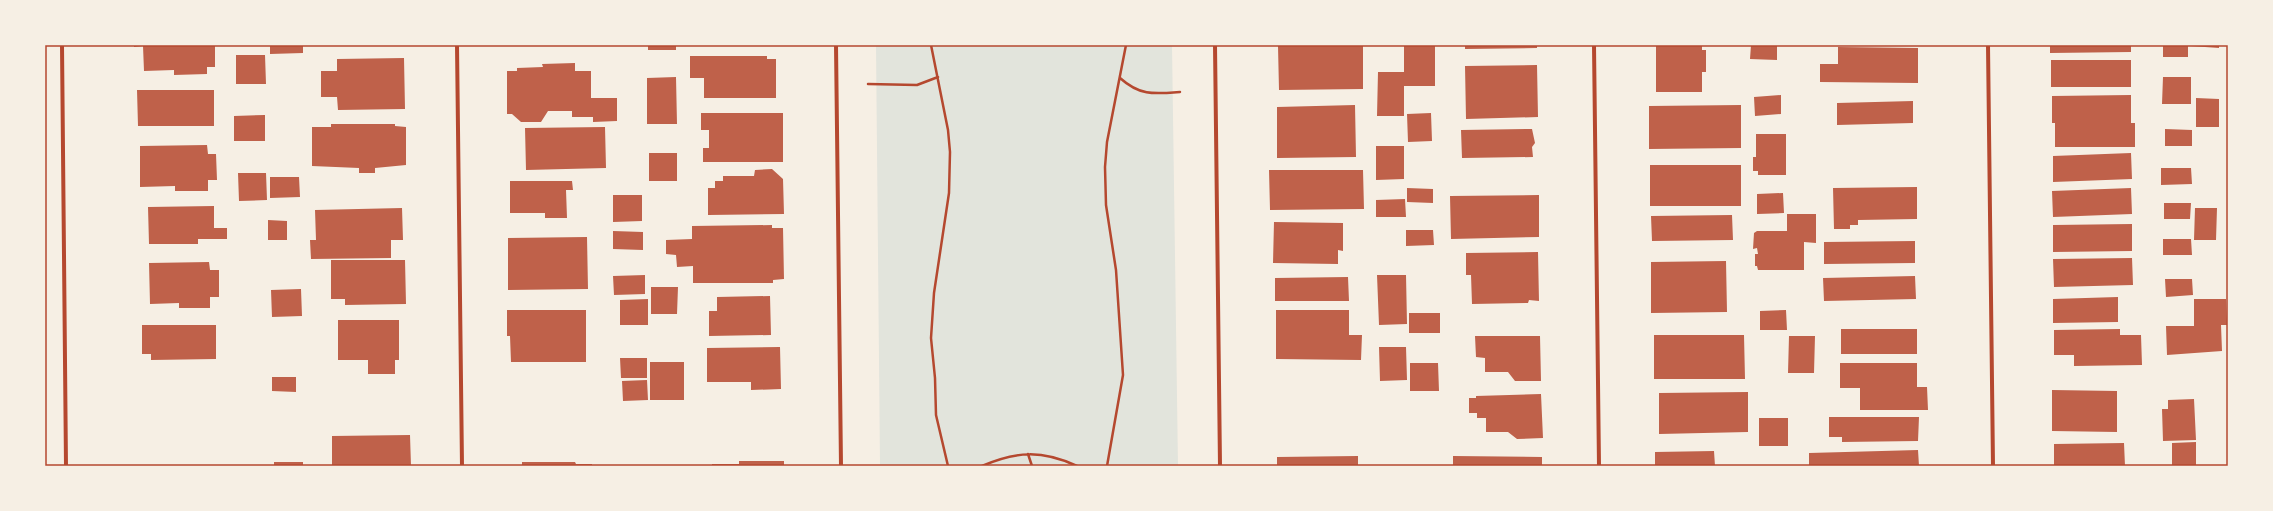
<svg xmlns="http://www.w3.org/2000/svg" width="2273" height="511" font-family="'Fira Sans Condensed',sans-serif">
  <style>
    .green { fill: #e2e4dc }
    .building { fill: #bf614a }
    .lines { fill: none; stroke-linecap: round; stroke-linejoin: round }
    .path { stroke: #b5482f; stroke-width: 2.5 }
    .minor { stroke: #b5482f; stroke-width: 4 }
    .neatline { fill: none; stroke: #b5482f; stroke-width: 1.5 }
  </style>
  <rect width="100%" height="100%" fill="#f6efe4"/>
  <path class="green" d="M876 45H1172L1178 466H880Z"/>
  <path class="building" d="M134 45H215V67H207V74L174 75V70L144 71 143 46 134 47Z
    M270 45H303V53L270 54Z
    M648 45H676V50H648Z
    M1363 45V89L1279 90 1278 46Z
    M1404 45H1435V86H1404V116H1377L1378 72H1404Z
    M1465 45H1537V48L1465 49Z
    M1751 45H1777V60L1750 59Z
    M2050 45H2131V52L2050 53Z
    M2163 45H2188V57H2163Z
    M2191 45H2219V48L2191 46Z
    M1656 46H1702V50H1706V72H1702V92H1656Z
    M1838 47 1918 48V83L1820 82V64H1838Z
    M236 55H265L266 84H236Z
    M690 56H767V59H776V98H704V78H690Z
    M404 58 405 109 338 110 337 97H321V71H337V59Z
    M2051 60H2131V87H2051Z
    M575 63V71H591V98H617V121L593 122V117H572V111H548L541 122H521L512 114H507V71H517V68L543 67 542 64Z
    M1537 65 1538 117 1466 119 1465 66Z
    M676 77 677 124H647V78Z
    M2163 77H2191V104H2162Z
    M137 90H214V126H138Z
    M1781 95V114L1755 116 1754 97Z
    M2131 95V123H2135V147H2055V123H2052V96Z
    M2196 98 2219 99V127H2196Z
    M1913 101V123L1837 125V103Z
    M1355 105 1356 157 1277 158V107Z
    M1741 105V148L1649 149V106Z
    M701 113H783V162H703V148H709V130H701Z
    M1431 113 1432 141 1408 142 1407 114Z
    M265 115V141H234V116Z
    M331 124H395V126L406 127V165L375 168V173H359V168L312 166V127H331Z
    M605 127 606 168 526 170 525 128Z
    M1532 129 1535 143 1532 147 1533 157 1462 158 1461 130Z
    M2165 129 2192 130V146H2165Z
    M1756 134H1786V175H1758V171H1753V157H1756Z
    M207 145 208 154H216L217 180H208V191H175V186L140 187V146Z
    M1376 146H1404V179L1376 180Z
    M649 153H677V181H649Z
    M2131 153 2132 179 2053 182V156Z
    M1650 165H1741V206H1650Z
    M2161 168H2191L2192 184 2161 185Z
    M772 169 783 179 784 214 708 215V188H715V181H723V176H754L755 170Z
    M1269 170H1363L1364 209 1270 210Z
    M238 173H266L267 200 239 201Z
    M270 177H299L300 197 270 198Z
    M510 181H572L573 190H566L567 218H545V213H510Z
    M1917 187V219L1858 220V225H1850V229H1834L1833 188Z
    M1407 188 1433 189V203L1407 202Z
    M2131 188 2132 214 2053 217 2052 191Z
    M1783 193 1784 213 1757 214V194Z
    M613 195H642V221L613 222Z
    M1539 195V237L1451 239 1450 196Z
    M1405 199 1406 217H1376V200Z
    M2164 203H2191L2190 219H2164Z
    M214 206V228H227V239H198V244H149L148 207Z
    M402 208 403 240H391V258L311 259 310 240H316L315 210Z
    M2195 208H2217L2216 240H2194Z
    M1787 214H1816V243L1804 242V270H1758L1757 266H1755V254H1758L1757 248 1753 249 1754 233 1757 231H1787Z
    M1732 215 1733 240 1652 241 1651 216Z
    M268 220 287 221V240H268Z
    M1274 222 1343 223V251L1338 250V264L1273 263Z
    M2132 224V251L2053 252V225Z
    M772 225V228H783L784 279 773 280V283H693V266L677 267 676 255 666 254V240L692 239V226Z
    M1406 230H1433L1434 245 1406 246Z
    M613 231 643 232V250L613 249Z
    M587 237 588 289 508 290V238Z
    M2163 239H2191L2192 255H2163Z
    M1915 241V263L1824 264V242Z
    M1538 252 1539 301 1529 300 1528 303 1472 304 1471 275H1466V253Z
    M2132 258 2133 285 2054 287 2053 259Z
    M331 260H405L406 304 345 305V299H331Z
    M1726 261 1727 312 1651 313V262Z
    M209 262 210 270H219V297H210V308H179V303L150 304 149 263Z
    M645 275V294L614 295 613 276Z
    M1377 275H1406L1407 324 1379 325Z
    M1915 276 1916 299 1824 301 1823 278Z
    M1348 277 1349 301H1275V278Z
    M2165 279H2192L2193 295 2166 297Z
    M651 287H678L677 314H651Z
    M301 289 302 316 272 317 271 290Z
    M770 296 771 335 709 336V311H717V297Z
    M2118 297V322L2053 323V299Z
    M648 299V325H620V300Z
    M2194 299H2226L2227 325H2221L2222 351 2167 355 2166 326H2194Z
    M507 310H586V362H511L510 336H507Z
    M1276 310H1349V335H1362L1361 360 1276 359Z
    M1786 310 1787 330H1760V311Z
    M1409 313H1440V333H1409Z
    M338 320H399V360H395V374H368V360H338Z
    M142 325H216V359L151 360V354H142Z
    M1841 329H1917V354H1841Z
    M2120 329V335H2141L2142 365 2074 366V355H2054V330Z
    M1654 335H1744L1745 379H1654Z
    M1475 336H1540L1541 381H1515L1508 372H1485V358L1476 357Z
    M1789 336H1815L1814 373H1788Z
    M780 347 781 389 751 390V382H707V348Z
    M1379 347H1406L1407 380 1380 381Z
    M620 358H647V378H621Z
    M650 362H684V400H650Z
    M1410 363H1438L1439 391H1410Z
    M1840 363H1917V387H1927L1928 410H1860V388H1840Z
    M272 377H296V392L272 391Z
    M647 380 648 400 623 401 622 381Z
    M2052 390 2117 391V432L2052 431Z
    M1748 392V432L1659 434V393Z
    M1541 394 1543 438 1517 439 1508 432H1486V418H1477V413H1469V398H1476V396Z
    M2194 399 2196 440 2163 441 2162 409H2168V400Z
    M1829 417H1919L1918 441 1842 442V437H1829Z
    M1759 418H1788V446H1759Z
    M410 435 411 466H332V436Z
    M2196 442V466H2172V443Z
    M2124 443 2125 466H2054V444Z
    M1918 450 1919 466H1809V453Z
    M1714 451 1715 466H1655V452Z
    M1358 456V466H1277V457Z
    M1453 456 1542 457V466H1453Z
    M739 461H784V466H712V464H739Z
    M274 462H303V466H274Z
    M522 462H575L576 464H592V466H522Z"/>
  <g class="lines">
    <path class="path" d="M931 45 948 130 950 152 949 193 934 293 931 338 935 378 936 415 948 466
      M1120 78C1140 96 1154 94 1180 92
      M868 84 917 85 938 77
      M1028 454 1032 466
      M982 466C1017 451 1042 450 1077 466
      M1107 466 1123 375 1116 270 1106 205 1105 167 1107 142 1126 45"/>
    <path class="minor" d="M62 45 66 466
      M457 45 462 466
      M836 45 841 466
      M1215 45 1220 466
      M1594 45 1599 466
      M1988 45 1993 466"/>
  </g>
  <rect width="2273" height="511" fill="none" stroke="#f6efe4" stroke-width="92"/>
  <rect x="46" y="46" width="2181" height="419" class="neatline"/>
</svg>
